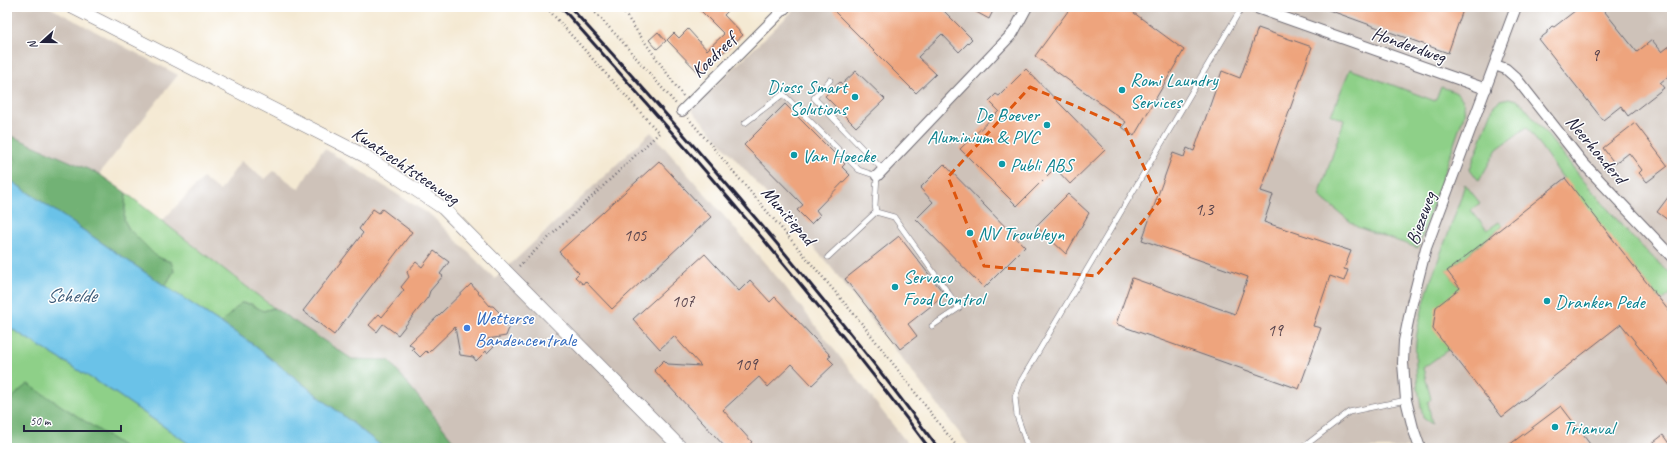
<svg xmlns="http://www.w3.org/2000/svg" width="1679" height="455" font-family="Caveat,sans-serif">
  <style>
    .industrial { fill: #cec2b9 }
    .green { fill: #8ed088; stroke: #587962 }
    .forest { fill: #72b274; stroke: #4a6a58 }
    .water { fill: #6ac2e8; stroke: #467292 }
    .building { fill: #eea47d }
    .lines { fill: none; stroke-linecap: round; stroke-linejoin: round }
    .service-casing { stroke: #6c6870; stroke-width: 6 }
    .minor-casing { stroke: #6c6870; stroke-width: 12 }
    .tertiary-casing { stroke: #6c6870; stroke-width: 14 }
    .path { stroke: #6c6870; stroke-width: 2.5; stroke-dasharray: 1 3; stroke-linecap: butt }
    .service { stroke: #fff; stroke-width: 5 }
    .minor { stroke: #fff; stroke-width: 10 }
    .tertiary { stroke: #fff; stroke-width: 13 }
    .rail { stroke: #22223b; stroke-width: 3 }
    .marked { fill: none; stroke: #de560e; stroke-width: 3; stroke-dasharray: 8 5; stroke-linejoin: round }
    .culture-dot { fill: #0f9aa8; stroke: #fff; stroke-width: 1.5 }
    .shop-dot { fill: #3f7fe0; stroke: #fff; stroke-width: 1.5 }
    .labels { text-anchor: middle; stroke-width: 3; stroke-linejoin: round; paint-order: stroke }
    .number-label { font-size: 17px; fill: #55424c }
    .street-label { font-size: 19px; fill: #22223b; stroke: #fff }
    .culture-label { font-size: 19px; fill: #0d838f; stroke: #fff; text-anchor: start }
    .shop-label { font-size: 19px; fill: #366cbe; stroke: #fff; text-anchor: start }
    .water-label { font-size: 20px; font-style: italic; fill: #3b5a78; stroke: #fff }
  </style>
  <rect width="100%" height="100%" fill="#fff"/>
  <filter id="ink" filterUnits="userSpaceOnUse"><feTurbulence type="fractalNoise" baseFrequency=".025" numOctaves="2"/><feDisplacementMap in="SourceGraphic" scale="8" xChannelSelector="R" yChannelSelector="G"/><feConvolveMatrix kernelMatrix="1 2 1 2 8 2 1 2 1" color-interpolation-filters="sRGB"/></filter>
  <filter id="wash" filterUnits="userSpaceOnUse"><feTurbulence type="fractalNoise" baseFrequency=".012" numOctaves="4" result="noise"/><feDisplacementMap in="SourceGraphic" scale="16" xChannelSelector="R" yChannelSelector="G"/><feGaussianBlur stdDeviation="0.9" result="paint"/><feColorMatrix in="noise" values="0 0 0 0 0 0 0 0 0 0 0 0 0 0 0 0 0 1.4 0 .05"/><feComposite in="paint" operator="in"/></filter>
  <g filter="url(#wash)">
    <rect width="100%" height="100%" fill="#f4e9d3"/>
    <path class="industrial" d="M7 7H49L178 75 99 174 7 134Z
      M797 7H1672V448H971L830 266 691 109Z
      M651 132 783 284 911 448H459L389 360 352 359 274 308 162 221 203 178 220 191 241 161 265 179 274 171 299 189 322 151 325 149 432 216 495 279Z"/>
    <path class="green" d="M1350 69 1435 101 1441 87C1457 92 1466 95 1464 115L1418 248 1357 227 1319 196 1344 120 1331 115Z
      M1509 98 1517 100 1524 106 1583 180 1631 236 1672 276V293L1663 300 1657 296 1560 174 1527 127 1497 149 1479 181 1470 169 1494 105 1500 100Z
      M7 145 14 152 15 162 11 169 7 167Z
      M1465 184 1480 203 1471 210 1487 230 1499 222 1503 226 1447 271 1460 288 1449 349 1423 368 1431 399 1428 402 1432 424 1423 418C1418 389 1412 356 1418 327 1428 278 1451 232 1465 184Z
      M126 193 274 308 263 311 251 304 241 303 221 323 165 286 174 271 171 262 157 257 129 229 124 220Z
      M7 326 115 393 195 448H7Z"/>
    <path class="forest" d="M7 134 99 174 126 193 124 220 129 229 157 257 171 262 174 271 165 286 7 178V168L11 169 15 162 14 152 7 145Z
      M241 303 251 304 263 311 274 308 352 359 389 360 459 448H384L251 343 221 323Z
      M28 384 126 448H7V399L10 401 20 390Z"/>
    <path class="water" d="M7 178 165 286 251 343 384 448H195L115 393 7 326Z"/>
    <g id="blocks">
      <path class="building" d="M697 7H732L724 15 743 35 716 59H717L701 75 667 40 674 33 679 38 688 29 707 50 724 34Z
        M830 7H940L972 39 959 52 942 34 918 57 936 74 916 93Z
        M967 7H995L989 19Z
        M1071 7H1126L1184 50 1134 136 1122 127 1126 122 1035 56Z
        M1323 7H1464L1448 53 1323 8Z
        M1580 7H1601L1637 52 1652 40 1662 52 1672 44V73L1660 83 1664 88 1628 116 1621 106 1603 120 1539 39 1547 33V31L1552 26 1554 27Z
        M1258 28 1312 47 1261 191 1273 195 1264 222 1351 251 1344 269 1348 270 1344 281 1330 276 1313 326 1321 328 1299 389 1116 324 1132 278 1235 314 1248 277 1142 240 1173 153 1184 157 1187 148 1194 151 1222 71 1240 78Z
        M658 32 666 41 657 49 649 40Z
        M1026 69 1105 150 1070 184 1055 168 1017 206 960 149 999 111 989 101 996 94 999 96Z
        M856 71 885 99 856 127 825 96 840 82 842 84Z
        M785 104 845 164 842 167 850 175 816 210 820 215 811 224 797 210 803 205 744 145Z
        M1635 123 1668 166 1647 182 1639 173 1642 170 1629 153 1615 164 1603 148Z
        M659 161 711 217 612 309 585 281 583 284 575 277 579 273 559 252Z
        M944 164 1025 247 984 288 916 219 933 202 920 188Z
        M1565 178 1672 315V388L1621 324 1502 417 1433 329 1436 307 1460 288 1447 271Z
        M1672 192V223L1657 212Z
        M1068 194 1089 213 1066 254 1036 226Z
        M373 209 379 213 382 209 412 232 334 335 303 311 363 233 359 229Z
        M899 236 945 295 908 324 917 336 900 349 845 279Z
        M434 251 449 262 440 274 443 276 430 291 428 297 398 335 383 324 377 332 369 325 379 314 382 317 404 290 401 287 409 277 407 272 416 262 422 267Z
        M705 254 739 291 750 280 770 302 775 297 831 356 828 358 834 364 812 385 792 364 768 387 759 377 723 410 752 442 745 448H726L654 370 664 360 668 364 701 366 674 336 660 349 633 319Z
        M471 284 490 306H493L504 317V323L509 328 506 336 488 339 494 346 487 353 486 351 476 361 473 357 460 355 455 327 428 353 426 351 420 357 412 349 414 348 409 344Z
        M1561 406 1593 448H1505Z
        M1663 435 1672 448H1646Z"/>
    </g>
  </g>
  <g filter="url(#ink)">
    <use href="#blocks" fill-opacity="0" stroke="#6c6870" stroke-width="1"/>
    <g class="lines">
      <defs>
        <path id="service" d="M830 80 814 98 883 170
          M745 123 783 94 859 170 877 176 875 205 876 212 828 257
          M876 212 894 217 959 308 932 326
          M1028 448 1017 416 1015 397 1021 381 1242 7
          M1302 448 1349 412 1406 400"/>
        <path id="minor" d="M1254 7 1486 89
          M1495 65 1506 69 1516 78 1583 163 1672 257
          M682 111 786 7
          M877 176 1013 33 1027 7
          M1420 448 1413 428 1406 400 1403 363 1404 341 1411 307 1426 248 1516 7"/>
        <path id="tertiary" d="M72 7 365 156 443 208 681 448"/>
      </defs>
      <use href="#service" class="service-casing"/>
      <use href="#minor" class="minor-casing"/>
      <use href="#tertiary" class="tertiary-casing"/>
      <path class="path" d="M590 7 619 38 676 104
        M620 7 683 96
        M688 118 864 326 958 448
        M519 266 659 133 546 7"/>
      <use href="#service" class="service"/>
      <use href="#minor" class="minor"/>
      <use href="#tertiary" class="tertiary"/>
      <path class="rail" d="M561 7C689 150 814 294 929 448
        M570 7C699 149 824 294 938 448"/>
    </g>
  </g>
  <path class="marked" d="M1030 87 1125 127 1160 201 1096 276 984 266 948 177Z"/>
  <g class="culture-dot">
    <circle cx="1122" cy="90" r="4"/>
    <circle cx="855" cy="97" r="4"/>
    <circle cx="1047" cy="125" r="4"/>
    <circle cx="794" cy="155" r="4"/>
    <circle cx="1002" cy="164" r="4"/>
    <circle cx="970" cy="233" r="4"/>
    <circle cx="895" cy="287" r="4"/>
    <circle cx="1547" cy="301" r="4"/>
    <circle cx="1555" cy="427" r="4"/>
  </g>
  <circle class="shop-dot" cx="467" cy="328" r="4"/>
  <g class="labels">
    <g class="number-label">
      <text x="1595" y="61">9</text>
      <text x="1204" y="215">1,3</text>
      <text x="635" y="241">105</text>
      <text x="683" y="307">107</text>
      <text x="1275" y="336">19</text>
      <text x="746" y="370">109</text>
    </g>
    <g class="street-label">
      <text transform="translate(1409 44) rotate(19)" y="7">Honderdweg</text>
      <text transform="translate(713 55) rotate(-44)" y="7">Koedreef</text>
      <text transform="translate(1597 149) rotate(50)" y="7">Neerhonderd</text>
      <text transform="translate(406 165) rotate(34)" y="7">Kwatrechtsteenweg</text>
      <text transform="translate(789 215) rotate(49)" y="7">Munitiepad</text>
      <text transform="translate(1420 218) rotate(-70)" y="7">Biezeweg</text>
    </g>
    <g class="culture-label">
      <text x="1130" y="86">Romi Laundry<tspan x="1130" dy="22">Services</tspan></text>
      <text x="847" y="93" text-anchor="end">Dioss Smart<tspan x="847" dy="22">Solutions</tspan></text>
      <text x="1039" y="121" text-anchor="end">De Boever<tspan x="1039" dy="22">Aluminium &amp; PVC</tspan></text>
      <text x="802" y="162">Van Hoecke</text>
      <text x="1010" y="171">Publi ABS</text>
      <text x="978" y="240">NV Troubleyn</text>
      <text x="903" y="283">Servaco<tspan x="903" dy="22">Food Control</tspan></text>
      <text x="1555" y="308">Dranken Pede</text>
      <text x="1563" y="434">Trianval</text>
    </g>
    <g class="shop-label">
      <text x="475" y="324">Wetterse<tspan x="475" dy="22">Bandencentrale</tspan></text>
    </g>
    <g class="water-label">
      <text x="71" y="302">Schelde</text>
    </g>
  </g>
  <rect width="1679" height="455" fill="none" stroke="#fff" stroke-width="24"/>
  <g transform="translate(42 42) rotate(249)" stroke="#ffffff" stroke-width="3" paint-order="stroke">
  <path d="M0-3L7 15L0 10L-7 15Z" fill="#22223b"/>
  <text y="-6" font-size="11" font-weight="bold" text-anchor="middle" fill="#22223b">N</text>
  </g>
  <path d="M24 425v6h97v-6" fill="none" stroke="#22223b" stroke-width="2"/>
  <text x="30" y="425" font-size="12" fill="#22223b" stroke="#ffffff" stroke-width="3" paint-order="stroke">50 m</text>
</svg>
